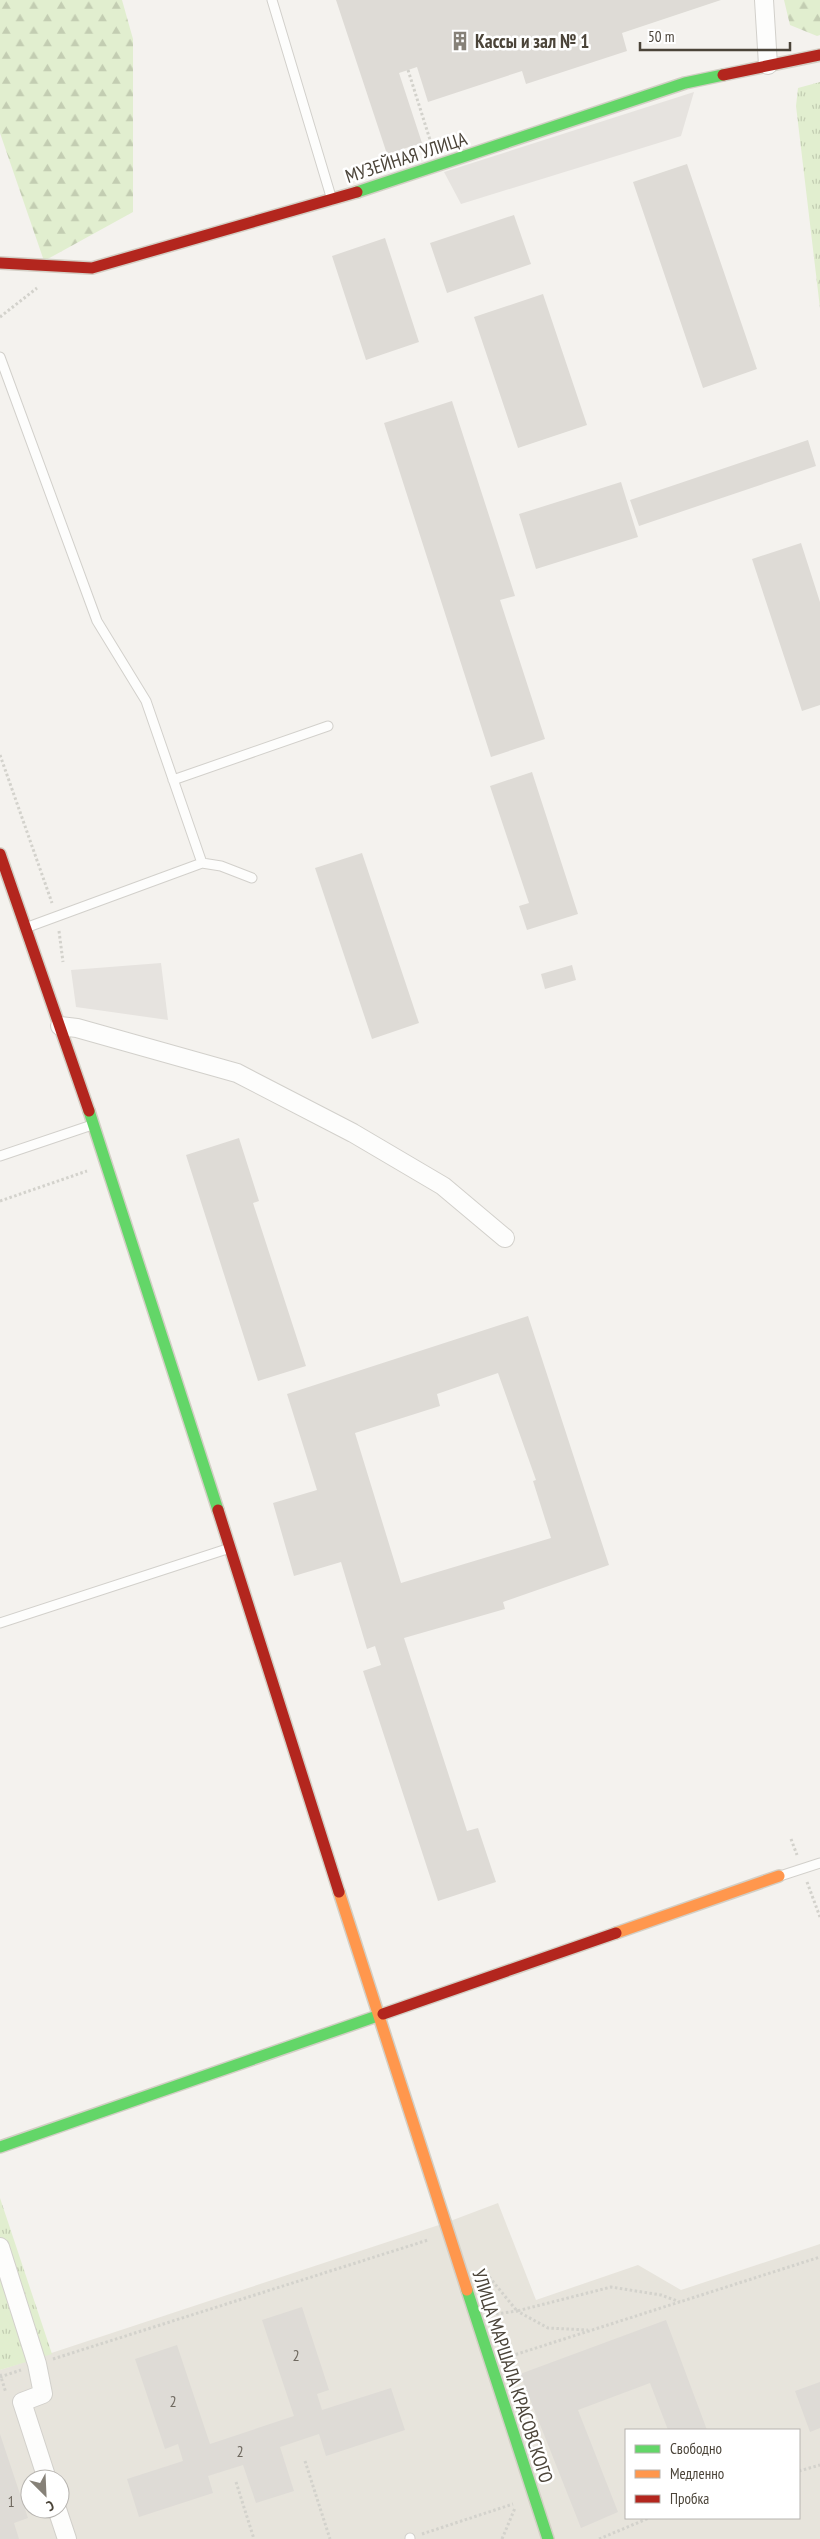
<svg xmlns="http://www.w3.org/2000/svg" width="820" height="2539" font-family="'PT Sans Narrow',sans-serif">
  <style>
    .residential { fill: #e7e4dc; fill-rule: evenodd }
    .grass { fill: url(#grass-tufts) }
    .forest { fill: url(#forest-firs) }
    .parking { fill: #e6e3df }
    .building { fill: #dedbd6; fill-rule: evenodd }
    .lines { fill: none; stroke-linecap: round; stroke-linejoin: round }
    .lane-casing { stroke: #d2d0cb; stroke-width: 11 }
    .street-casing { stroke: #d2d0cb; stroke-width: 20 }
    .fast-casing { stroke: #d3cfc5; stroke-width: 14 }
    .slow-casing { stroke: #d3cfc5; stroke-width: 14 }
    .jam-casing { stroke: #d3cfc5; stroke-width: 14 }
    .path { stroke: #d3d2cc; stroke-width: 3; stroke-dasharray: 2.5 2.5; stroke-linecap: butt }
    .lane { stroke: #fdfdfc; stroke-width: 9 }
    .street { stroke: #fdfdfc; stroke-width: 18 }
    .fast { stroke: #63d668; stroke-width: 11 }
    .slow { stroke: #ff974d; stroke-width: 11 }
    .jam { stroke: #b3261e; stroke-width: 11 }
    .labels { text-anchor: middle; stroke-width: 5; stroke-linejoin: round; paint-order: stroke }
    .number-label { font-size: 16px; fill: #706a61 }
    .poi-label { font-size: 19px; font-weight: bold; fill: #4b4439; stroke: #fff; text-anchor: start }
    .street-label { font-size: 19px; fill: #4b4439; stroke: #fff }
  </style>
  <defs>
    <pattern id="grass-tufts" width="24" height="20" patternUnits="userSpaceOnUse" patternTransform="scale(1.25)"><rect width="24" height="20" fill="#e1eecf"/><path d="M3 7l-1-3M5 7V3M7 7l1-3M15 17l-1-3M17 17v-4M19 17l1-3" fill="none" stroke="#c3cdb2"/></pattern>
    <pattern id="forest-firs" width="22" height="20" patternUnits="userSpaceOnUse" patternTransform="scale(1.25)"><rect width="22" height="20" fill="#e1eecf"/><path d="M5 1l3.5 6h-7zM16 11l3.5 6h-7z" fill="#c3cdb2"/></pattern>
  </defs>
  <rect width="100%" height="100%" fill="#f4f2ee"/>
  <path class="residential" d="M498 2203 536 2300 638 2265 681 2290 820 2244V2539H0V2370L445 2223ZM626 2430H799V2518H626ZM30 2479H60V2509H30Z"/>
  <path class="grass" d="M820 82V308L796 106 798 88Z
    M0 2198 52 2354 0 2370Z"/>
  <path class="forest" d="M0 0H122L133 39V212L44 261 0 133Z
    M784 0H820V35L817 36 790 25Z"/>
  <path class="parking" d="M694 92 681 136 461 204 444 172Z
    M161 963 168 1020 76 1007 71 970Z"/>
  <path class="building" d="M336 0H721L622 33 627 51 526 84 522 71 428 102 417 67 399 73 422 143 387 154Z
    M687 164 757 369 703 388 633 182Z
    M514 215 531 264 447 293 430 243Z
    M385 238 419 342 366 360 332 256Z
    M543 294 587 425 518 448 474 317Z
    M452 401 515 596 500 600 545 739 491 757 384 423Z
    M808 440 816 466 639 526 630 500Z
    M621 482 638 537 536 569 519 514Z
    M801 543 820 602V705L802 711 752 559Z
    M532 772 578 914 527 930 519 906 529 903 490 786Z
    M362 853 419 1023 372 1039 315 868Z
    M572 965 576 980 545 989 541 974Z
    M239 1138 259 1201 253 1203 306 1366 258 1381 186 1155Z
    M528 1316 609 1565 503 1602 505 1609 404 1638 467 1831 478 1828 496 1882 438 1901 363 1671 381 1665 375 1646 367 1649 341 1562 294 1576 273 1503 317 1490 287 1394ZM498 1373 536 1480 533 1481 551 1538 401 1583 355 1433 440 1406 437 1394Z
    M302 2307 329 2390 317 2394 322 2410 391 2388 405 2430 326 2456 319 2434 280 2447 294 2491 256 2503 243 2465 208 2476 213 2493 139 2517 127 2479 183 2461 178 2444 165 2449 135 2359 177 2345 210 2444 294 2416 262 2320Z
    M666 2320 707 2430H668L650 2383 578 2410 618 2512 581 2528 520 2374Z
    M820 2382V2428L810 2432 795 2391Z
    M0 2434 28 2518 14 2523 19 2539H0Z"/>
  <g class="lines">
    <defs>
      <path id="lane" d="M272 0 332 200
        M0 357 97 621 146 701 202 863
        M173 780 328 726
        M28 927 202 863 221 866 252 878
        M0 1156 92 1125
        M0 1623 227 1549
        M780 1876 820 1863
        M410 2538V2539"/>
      <path id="street" d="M764 0 768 65
        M60 1026 77 1028 237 1073 353 1133 443 1186 505 1238
        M0 2247 37 2364 43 2394 22 2402 47 2479
        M57 2509 67 2539"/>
      <path id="fast" d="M357 192 685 83 723 75
        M89 1111 218 1510
        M0 2147 383 2014
        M467 2290 548 2539"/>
      <path id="slow" d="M339 1892 467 2290
        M616 1933 779 1876"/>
      <path id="jam" d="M723 75 820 55
        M0 263 92 268 357 192
        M0 854 89 1111
        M218 1510 339 1892
        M383 2014 616 1933"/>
    </defs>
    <use href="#lane" class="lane-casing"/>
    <use href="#street" class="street-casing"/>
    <use href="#fast" class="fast-casing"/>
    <use href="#slow" class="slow-casing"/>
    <use href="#jam" class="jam-casing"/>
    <path class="path" d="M408 70 431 143
      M0 317 37 288
      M0 755 52 903
      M59 931 63 962
      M0 1201 87 1171
      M791 1839 797 1855
      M807 1882 820 1917
      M486 2273 517 2311 611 2287 661 2295 680 2302
      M496 2314 517 2311 548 2328 588 2330
      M511 2356 820 2257
      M53 2359 428 2240
      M0 2374 6 2393
      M0 2377 21 2370
      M305 2461 330 2539
      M799 2471 820 2465
      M236 2482 254 2539
      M422 2534 513 2504
      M502 2539 515 2508
      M599 2539 649 2518"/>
    <use href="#lane" class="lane"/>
    <use href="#street" class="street"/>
    <use href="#fast" class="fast"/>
    <use href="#slow" class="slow"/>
    <use href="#jam" class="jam"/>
  </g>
  <defs>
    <symbol id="building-bare" viewBox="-9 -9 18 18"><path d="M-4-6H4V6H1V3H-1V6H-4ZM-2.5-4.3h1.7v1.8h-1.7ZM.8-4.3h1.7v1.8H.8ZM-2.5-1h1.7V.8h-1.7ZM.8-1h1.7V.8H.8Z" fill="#868178" stroke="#fff" stroke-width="2.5" paint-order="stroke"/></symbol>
  </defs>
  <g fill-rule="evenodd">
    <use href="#building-bare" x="446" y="27" width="28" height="28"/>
  </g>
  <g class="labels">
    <g class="number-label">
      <text x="296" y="2361">2</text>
      <text x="173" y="2407">2</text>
      <text x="240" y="2457">2</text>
      <text x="11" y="2507">1</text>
    </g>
    <g class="poi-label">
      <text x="475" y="48">Кассы и зал № 1</text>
    </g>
    <g class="street-label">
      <text transform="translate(406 157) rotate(-18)" y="7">МУЗЕЙНАЯ УЛИЦА</text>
      <text transform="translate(513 2376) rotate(72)" y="7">УЛИЦА МАРШАЛА КРАСОВСКОГО</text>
    </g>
  </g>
  <rect x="625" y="2429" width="175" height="90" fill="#ffffff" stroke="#b7b4b0"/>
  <rect x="635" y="2445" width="25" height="8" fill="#63d668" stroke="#b7b4b0"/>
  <text x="670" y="2454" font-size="15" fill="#4b4439">Свободно</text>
  <rect x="635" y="2470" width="25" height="8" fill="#ff974d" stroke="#b7b4b0"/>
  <text x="670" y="2479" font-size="15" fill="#4b4439">Медленно</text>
  <rect x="635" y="2495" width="25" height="8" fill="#b3261e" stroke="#b7b4b0"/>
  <text x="670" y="2504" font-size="15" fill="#4b4439">Пробка</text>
  <g transform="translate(45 2494) rotate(156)"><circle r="24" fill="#ffffff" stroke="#b7b4b0"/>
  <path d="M0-4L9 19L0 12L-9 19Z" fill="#868178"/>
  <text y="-8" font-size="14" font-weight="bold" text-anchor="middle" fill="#4b4439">С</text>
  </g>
  <path d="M640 42v8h150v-8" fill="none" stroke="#4b4439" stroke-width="2.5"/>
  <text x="648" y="42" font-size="15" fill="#4b4439" stroke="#ffffff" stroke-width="4" paint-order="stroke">50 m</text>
</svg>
